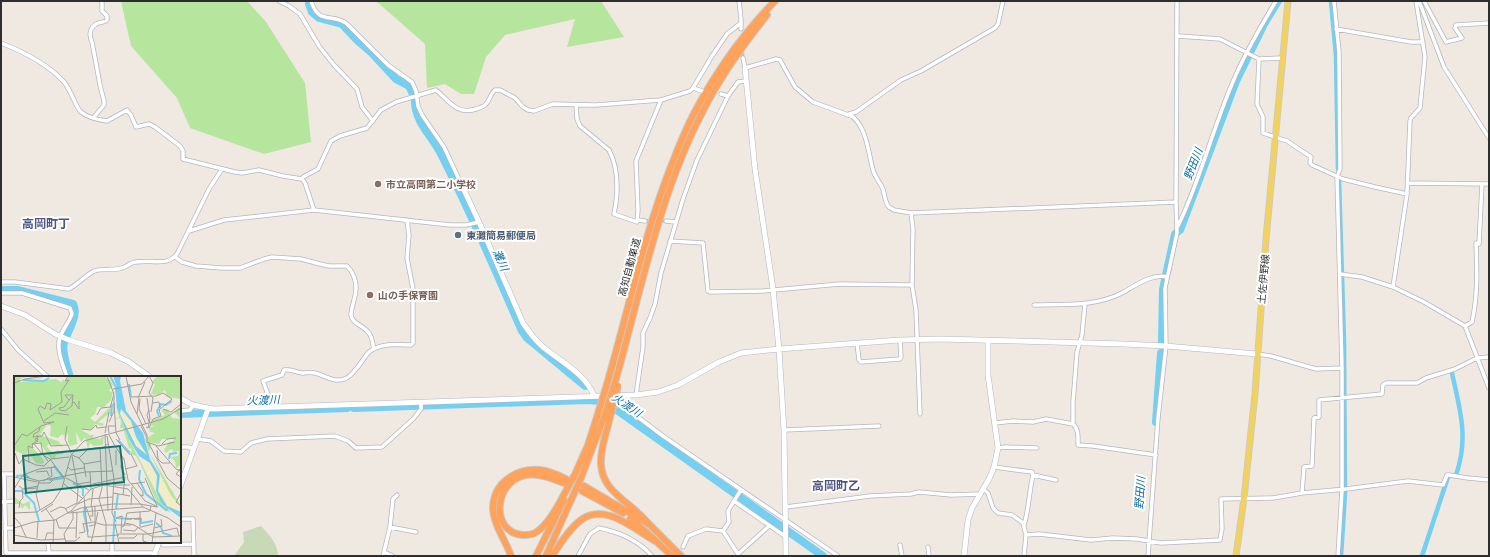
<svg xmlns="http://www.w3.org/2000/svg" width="1490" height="557" font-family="Montserrat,'Noto Sans JP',sans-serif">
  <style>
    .green { fill: #b6e59e }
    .cemetery { fill: #c8d9b8 }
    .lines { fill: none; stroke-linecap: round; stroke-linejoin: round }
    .canal { stroke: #75cff0; stroke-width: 4.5 }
    .river { stroke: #75cff0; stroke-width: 8 }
    .street-tunnel { stroke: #c8c4bd; stroke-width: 3.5; stroke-dasharray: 3.5 2; stroke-linecap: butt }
    .street-casing { stroke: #b4b7c1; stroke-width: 5 }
    .secondary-casing { stroke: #b4b7c1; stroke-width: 6 }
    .primary-casing { stroke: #c9c9c9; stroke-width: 7 }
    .highway-casing { stroke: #c9c9c9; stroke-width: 8 }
    .street { stroke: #fff; stroke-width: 3.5 }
    .secondary { stroke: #fff; stroke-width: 5 }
    .primary { stroke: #f2d163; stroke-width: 5.5 }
    .highway { stroke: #ffa35c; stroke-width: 6 }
    .highway-bridge-casing { stroke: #c9c9c9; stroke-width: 8; stroke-linecap: butt }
    .highway-bridge { stroke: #ffa35c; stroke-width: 6 }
    .education-dot { fill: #8d6e63; stroke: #fff; stroke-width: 1.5 }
    .service-dot { fill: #5c6f8a; stroke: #fff; stroke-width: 1.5 }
    .labels { text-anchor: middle; stroke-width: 4; stroke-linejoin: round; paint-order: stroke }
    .education-label { font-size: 10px; font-weight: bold; fill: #785e54; stroke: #fff; text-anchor: start }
    .service-label { font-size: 10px; font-weight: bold; fill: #4e5e75; stroke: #fff; text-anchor: start }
    .street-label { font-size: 10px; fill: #2e2e2e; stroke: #fff }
    .water-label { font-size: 11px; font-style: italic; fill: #0d6fa3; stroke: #fff }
    .quarter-label { font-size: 12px; font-weight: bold; fill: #4d5680; stroke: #fff }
    .inset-river { fill: none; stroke: #75cff0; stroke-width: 2 }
    .inset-road { fill: none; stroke: #a29e99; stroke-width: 1 }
    .view { fill: #0f766e; fill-opacity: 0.15; stroke: #0f766e; stroke-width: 2 }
    .inset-edge { fill: none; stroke: #2e2e2e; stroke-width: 2 }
  </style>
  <rect width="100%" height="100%" fill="#efe9e1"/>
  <path class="green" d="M121 1H247L266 22 305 83 311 142 264 154 190 128 177 98 131 46Z
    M376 1H601L624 37 567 47 575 19 505 35 486 57 474 94H461L445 84 427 88 425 44Z"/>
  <path class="cemetery" d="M261 526C270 536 277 542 278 556H234L244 542 243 532Z"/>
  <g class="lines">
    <path class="canal" d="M1331 1 1336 56 1338 169
      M1339 180 1344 340 1345 494 1341 556
      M1452 373C1460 410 1469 438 1456 475
      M1422 556 1448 477"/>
    <path class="river" d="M309 4 312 12 319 18 342 24 357 40 372 53 396 79 409 86 413 94
      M415 101C415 122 432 136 441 154 471 212 496 272 522 331L527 338 585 386
      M1 290H17L73 304C78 314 71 325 67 335
      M64 342C61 352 67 367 70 377
      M1162 342 1163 289 1175 234 1180 230 1236 81 1264 24 1278 1
      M607 403 823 556
      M354 408 586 400 604 401
      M180 414 347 408
      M1156 422 1161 353"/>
    <path class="street-tunnel" d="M742 47 743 58
      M645 221H666"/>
    <defs>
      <path id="street" d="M279 1 289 6 300 14 319 46 334 65 357 89 362 107 373 121
        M311 1C319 25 330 13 346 23L388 65 412 82 416 91 418 106 422 115 444 147 464 190
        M739 1 741 19V29
        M1003 1 998 24 995 28 921 71 901 80 856 112 849 114C867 125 868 152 873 170 875 177 879 181 882 187 885 193 884 201 889 207L894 210 911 213 1176 202
        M1334 1 1339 52 1340 169 1337 177 1342 368V490L1338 556
        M1419 1 1444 67 1489 138
        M1424 1 1446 42 1462 38 1455 28 1456 25 1489 23
        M1336 29 1411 42H1423
        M1178 36 1220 39 1259 59 1282 58
        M1 43C24 52 48 64 64 82 71 90 76 108 81 112 87 117 99 120 107 121L127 110 131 115 136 127 149 124 155 127 180 146 183 151V159L235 172 242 173 259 170 283 176 302 179 305 183 314 210
        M743 58 745 68 776 59 780 60 795 87 813 102 851 116
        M1259 59 1257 104 1263 117V133L1287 141 1311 157 1310 163 1312 165 1343 179 1375 187 1407 194
        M693 88 712 56 727 34 741 23
        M721 94 728 96
        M576 105 577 119 580 126 609 150C619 169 618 194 614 214L637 222 638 210 636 161 661 100
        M94 117 104 105V101L100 85 92 42C89 36 89 29 96 24 99 22 104 23 107 20V16L102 11V1
        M302 179 303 177 318 169 331 141 340 136 367 128 381 110 396 102 436 90C450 102 457 115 476 109 479 108 483 107 485 105 490 101 490 94 495 90H500L515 98 523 107 528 110 534 111 553 104 596 105 661 100 690 91 693 88 702 91
        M1408 183 1489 184
        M911 213 913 229 912 285 916 310 920 414
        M637 220 645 221
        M666 221 675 222
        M1178 226C1200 181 1212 131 1232 84 1244 55 1260 28 1276 1
        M189 231 224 220 314 210 450 225H466L479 222
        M670 241 703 243 708 291 710 292 763 291 840 284 912 285
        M175 257 182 262 196 266 222 268H240L264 259 272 257 301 259 320 264 329 266H347C356 275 358 288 354 300 353 305 351 310 351 315 352 324 363 325 368 332 373 337 372 343 374 349
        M1340 274 1362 277 1393 287 1424 302 1465 326 1489 388
        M1 282H15L69 289C78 284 85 276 94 271 102 268 113 271 122 268 127 267 130 262 136 262 151 259 169 268 178 252L209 189 222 169
        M1393 287 1407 194 1410 121 1411 118 1420 108 1425 57 1416 1
        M1 293H22L70 308 72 314C69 322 63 329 60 337 56 350 63 365 67 377
        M1085 304 1082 335 1077 352 1073 402V424C1079 429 1078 438 1078 445L1093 446 1156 455
        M1034 305C1065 304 1094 307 1122 293 1135 286 1152 273 1167 277
        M1465 326 1472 322C1478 295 1477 270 1476 243L1479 244 1482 184
        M1 329 18 350 48 377
        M857 343 859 360 861 362 900 359 901 357 900 340
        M1257 354 1271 356 1316 369 1342 368
        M636 395 643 347V333L650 318 655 304 661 273 683 199 697 160 728 96 738 82 746 81
        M270 407V400L263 381 282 375 284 370C291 369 296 372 302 373 306 373 311 372 315 373 324 375 334 383 344 379 349 378 353 373 356 369 361 364 364 357 369 352 380 343 398 344 411 345L413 343V289L407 258 409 235 407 220
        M626 408 663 436 838 556
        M180 411 190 410 193 405
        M995 423 1013 421 1033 422 1046 419 1073 424
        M784 430 879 426
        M198 439 211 441 224 451 241 452 251 443 267 439 335 436 348 441 356 448 382 447 413 419 421 409V402
        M180 447H188L194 449
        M998 448 1005 447 1037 448
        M994 467 1032 472 1033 475
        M1 474H15
        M4 474 6 553H155
        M983 489 988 493 993 508 998 513 1012 515 1023 523 1026 535 1024 556
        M741 490 734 501 786 537
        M1302 493 1304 467 1312 466 1314 418 1319 417V400L1382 394 1383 385 1386 383H1417L1426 378 1455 369 1477 358 1489 357
        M734 501 728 511 729 522 723 531 738 554 769 526
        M1 502 15 501
        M786 507 870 496 911 494 919 492 951 495 981 494
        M180 519H193L194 556
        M1024 525C1029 509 1029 492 1033 475L1056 480
        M390 527 416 532
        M5 528H15
        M1026 535 1039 534 1091 540 1113 538 1137 539 1161 543 1220 540 1222 529 1221 499 1273 498 1302 493 1346 489 1408 481 1443 485 1447 475H1449L1468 478 1489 480
        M48 542 49 553
        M163 545 194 544
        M900 545 902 556
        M683 547 688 536 706 529 723 531
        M928 547 929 556
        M384 552 393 556
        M112 556V542
        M383 556 390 527 393 499 397 495
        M578 556 590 534 599 528C619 532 638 540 652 556
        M1148 556 1158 418 1166 346 1165 288 1177 233 1176 202 1177 1"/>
      <path id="secondary" d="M745 68 755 169 773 289 779 349 784 430 786 556
        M464 190 479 222 523 323C529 332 535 340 543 347 560 361 586 374 594 396
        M1 306 25 315 55 334 69 340 111 353 129 362 150 377
        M617 395 620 401 626 408
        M180 398 193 405 213 409 636 395 658 392 678 385 719 362 741 353 779 349 900 340 940 339 1124 344 1166 346 1257 354
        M180 487 208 409
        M154 556 159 542
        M964 556 968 520 972 508 989 479 994 467 998 448 988 375V340"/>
      <path id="primary" d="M1236 556 1244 498 1255 394 1266 239 1288 1"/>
      <path id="highway" d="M607 384C628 312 643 239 670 169 678 149 686 127 697 108 718 69 744 33 775 1
        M614 386C640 295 659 194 703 111 720 77 743 45 767 15
        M608 425C605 437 600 452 601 464 602 488 622 498 637 512 642 516 646 521 650 525
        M573 479 588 445 597 417
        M564 483C553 479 539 473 526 475 493 481 490 533 523 535 527 535 531 535 535 533 552 523 564 493 574 476
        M584 486 650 525 681 556
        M582 491 623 513
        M630 519C645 530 658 543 672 556
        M511 556C506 541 493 524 493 507 494 482 517 468 540 470 549 471 558 475 566 479
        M536 556 564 500
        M546 556 581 478 603 420
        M552 556C560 544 569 529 581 520 605 502 634 529 655 541"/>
    </defs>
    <use href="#street" class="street-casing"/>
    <use href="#secondary" class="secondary-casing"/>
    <use href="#primary" class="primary-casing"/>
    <use href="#highway" class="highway-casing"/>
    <use href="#street" class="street"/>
    <use href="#secondary" class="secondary"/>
    <use href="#primary" class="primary"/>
    <use href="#highway" class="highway"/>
    <defs>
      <path id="highway-bridge" d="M597 417 607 384
        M603 420 614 386
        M608 425 618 386"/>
    </defs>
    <use href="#highway-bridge" class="highway-bridge-casing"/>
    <use href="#highway-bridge" class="highway-bridge"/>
  </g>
  <g class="education-dot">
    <circle cx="378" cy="184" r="4"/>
    <circle cx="370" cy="295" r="4"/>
  </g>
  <circle class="service-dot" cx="458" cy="235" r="4"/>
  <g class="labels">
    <g class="education-label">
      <text x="386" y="188">市立高岡第二小学校</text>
      <text x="378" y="299">山の手保育園</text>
    </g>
    <g class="service-label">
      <text x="466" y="239">東灘簡易郵便局</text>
    </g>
    <g class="street-label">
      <text transform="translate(629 267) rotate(-75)" y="4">高知自動車道</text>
      <text transform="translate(1263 279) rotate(-85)" y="4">土佐伊野線</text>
    </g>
    <g class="water-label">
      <text transform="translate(1193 164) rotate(-69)" y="4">野田川</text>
      <text transform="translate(501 260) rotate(66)" y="4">灘川</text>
      <text transform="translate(263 400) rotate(-2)" y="4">火渡川</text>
      <text transform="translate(627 405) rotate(34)" y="4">火渡川</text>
      <text transform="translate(1140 493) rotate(-86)" y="4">野田川</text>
    </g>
    <g class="quarter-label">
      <text x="46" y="228">高岡町丁</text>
      <text x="836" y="490">高岡町乙</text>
    </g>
  </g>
  <g transform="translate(14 376)">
    <rect width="167" height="167" fill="#efe9e1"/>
    <path d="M0 0H32L12 1 6 3V6L42 3 47 6 50 3V6L55 0H90L96 4 99 9 95 15 99 16 97 24 90 31H83L81 38 76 42 81 46 95 32 99 35 84 46 90 48 88 50 81 48 78 53 67 54 76 59H80L79 62 86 63 90 59 89 69 80 70 76 67 74 73 71 61 67 66 62 56 63 68 56 70 54 66V57L52 61 50 57 51 61 48 58 44 62 36 60 37 50 33 48 26 59 44 65 49 71 34 68 33 71 39 77 44 74 50 78 42 79 40 83H37L25 66 20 67 18 71 29 83 30 87 27 88 22 87 14 76 10 79 0 74ZM143 0H167V23L153 21 151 14 144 19 137 18 141 8 138 6ZM101 27 115 63 145 122 157 137 144 129 126 87 122 80 116 78 118 73 115 72 109 52H106L107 46 106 42 102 43 105 41ZM164 32H167V87L165 90 162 92 161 85 156 81 164 80 165 75 160 76 157 73 152 77 150 74 155 66 160 65 159 63H148L145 68 135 66 137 69 135 76 167 130 157 120 135 76 131 63 141 57 136 56 135 52 140 50 137 49 139 44 151 39 147 34 153 33 158 42 167 43 160 36ZM0 121 9 128 16 125V134L11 129 8 133 6 128H0Z" fill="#b6e59e"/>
    <path d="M107 33 117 45 122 61 133 78 122 70 106 38ZM128 83 136 87 143 100 142 115ZM146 99 157 120 167 131V136L153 130 144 115Z" fill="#f3ecc5"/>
    <path d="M99 0H107L106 5 112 35 129 57 136 83 146 99 144 115 153 130 167 136V142L148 128 142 115 143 100 136 87 125 80 115 63 103 32 101 12 103 11ZM107 33 117 45 122 61 133 79 122 70 106 38Z" fill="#75cff0" fill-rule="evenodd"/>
    <path class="inset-river" d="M96 0 103 13M9 4 30 5 35 2M115 8 117 21M97 40 98 28M145 40 143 35 147 28 152 29 158 25M104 64 116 77M155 83 156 78 163 77M40 90 49 101M126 94 125 103 132 118 152 134 154 133M2 100 12 99 15 102M35 104 50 102M59 107 69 113V120M0 115H8L20 127 25 145M71 130 70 138 74 156M102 133 104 118M102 142 118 143M120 143H127V147L139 145M142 147 147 151 149 157 158 160M99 167 101 135"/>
    <path class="inset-road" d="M93 0 100 18 96 32M112 0 117 26 133 59V66L144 70 161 66M135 0 139 7 135 17 139 22 137 36M0 7 11 3 33 0M99 13 128 8 135 0M59 19 58 30 51 35 46 34 45 32 50 31ZM117 21 142 20 149 17 158 23 145 34 147 40 139 43 135 52M124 22 131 6M126 23 125 33 132 48M55 24 51 19H59M58 27 60 26 65 33V25M100 27 102 57 106 64M138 27 145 26 146 32M149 33 157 36 167 28M123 38 125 22M83 39 87 32 96 31M30 45 41 37 55 39M95 46 100 35V20M135 46 133 39 135 34M53 50 51 63 54 70M127 50 133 62M26 51 25 55 20 58 19 61 28 60 30 56 37 70 54 69 57 77M132 51 134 52 136 43 133 22M68 53 77 54 82 49 83 52 92 51M91 57 95 36M95 57 94 50H102M91 58 94 135M95 59 101 70M93 60 100 103 98 137 102 146M102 63 116 79M134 66 153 102 167 114M18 68 27 67 29 79 36 83 50 102M20 68 34 85M148 68 153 63 162 62M0 70 8 58 13 60 27 50 40 46 30 47 24 33 26 30 31 33 33 27 37 28 36 34 48 26 47 16 55 4 51 5 54 0M101 70 110 83 114 104 131 125 144 131M142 70 162 93 167 95M86 71 88 112 85 123 92 147V167M143 74 144 83 148 87H156M1 77 5 88 9 83 22 89 30 90 37 83 55 81M58 79 65 82 70 88 72 101M58 80 64 113 63 127M108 81 107 91 111 99M65 82 74 73 90 71 95 67M15 87 14 70 19 72 18 68 24 65 21 64 22 62 24 64 23 59M70 88 87 85M102 89V74M54 91 57 94 70 92M167 92 162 98 167 101M111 93 123 90 117 78M22 96 33 95 35 100M76 96 77 113M9 99 25 93 41 91M0 101 23 106M52 102 75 114M131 102 143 130M25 105 22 118 26 134M29 105 38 100 37 92M24 107H36L39 104M123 107 129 116V120L126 119M50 108 68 122M64 108 76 106M79 108 111 101M117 108 131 106M100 109H116M23 112 9 113 24 110M0 113 8 100 25 105 71 96 99 95M99 117 116 120M167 117 162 126 167 130M109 119 111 101M70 121 74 161H78M64 128 75 123 99 121M117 129 118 111M72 131 77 145M77 131 79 113M5 132 6 125 9 122 8 112 5 110M32 133 40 144 39 167M51 133 63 127M27 136 39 128M36 136 46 131 51 132 54 137M57 136 67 132 99 128H126L143 131M126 136V152M0 137 23 136 39 126 48 112 57 79 70 65 149 43 167 32M54 137 129 131M113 137 136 135 137 130M76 140H79L78 131M0 141 8 150M102 142 108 140 107 157M42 143 45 152H63M112 143 127 142M111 147 120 149 139 161 167 160M69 148 79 146 90 149H117M101 148 105 167M7 150 12 161M75 150 81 149V130M108 151 110 150 113 137M127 151 139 148M0 152 20 146 41 144 57 135 77 113 90 109 114 113 129 131 154 142 167 151M140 152 148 150 147 143M109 154 121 155 124 151M65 157 71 156 69 147M104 158H134L163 152 165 160M129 158V165L135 167M0 159 27 164 51 163M78 161 105 159M23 162 24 145M62 162 63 136M105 162H120L123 159M31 164 33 157H40M51 165H61L66 161M52 167 50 158 59 143V137M77 167 84 136M138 167 142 137"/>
    <path class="view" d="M106 70 110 106 12 117 9 80Z"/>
    <rect width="167" height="167" class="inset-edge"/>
  </g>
  <rect width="1490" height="557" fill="none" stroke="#2e2e2e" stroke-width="4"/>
</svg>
